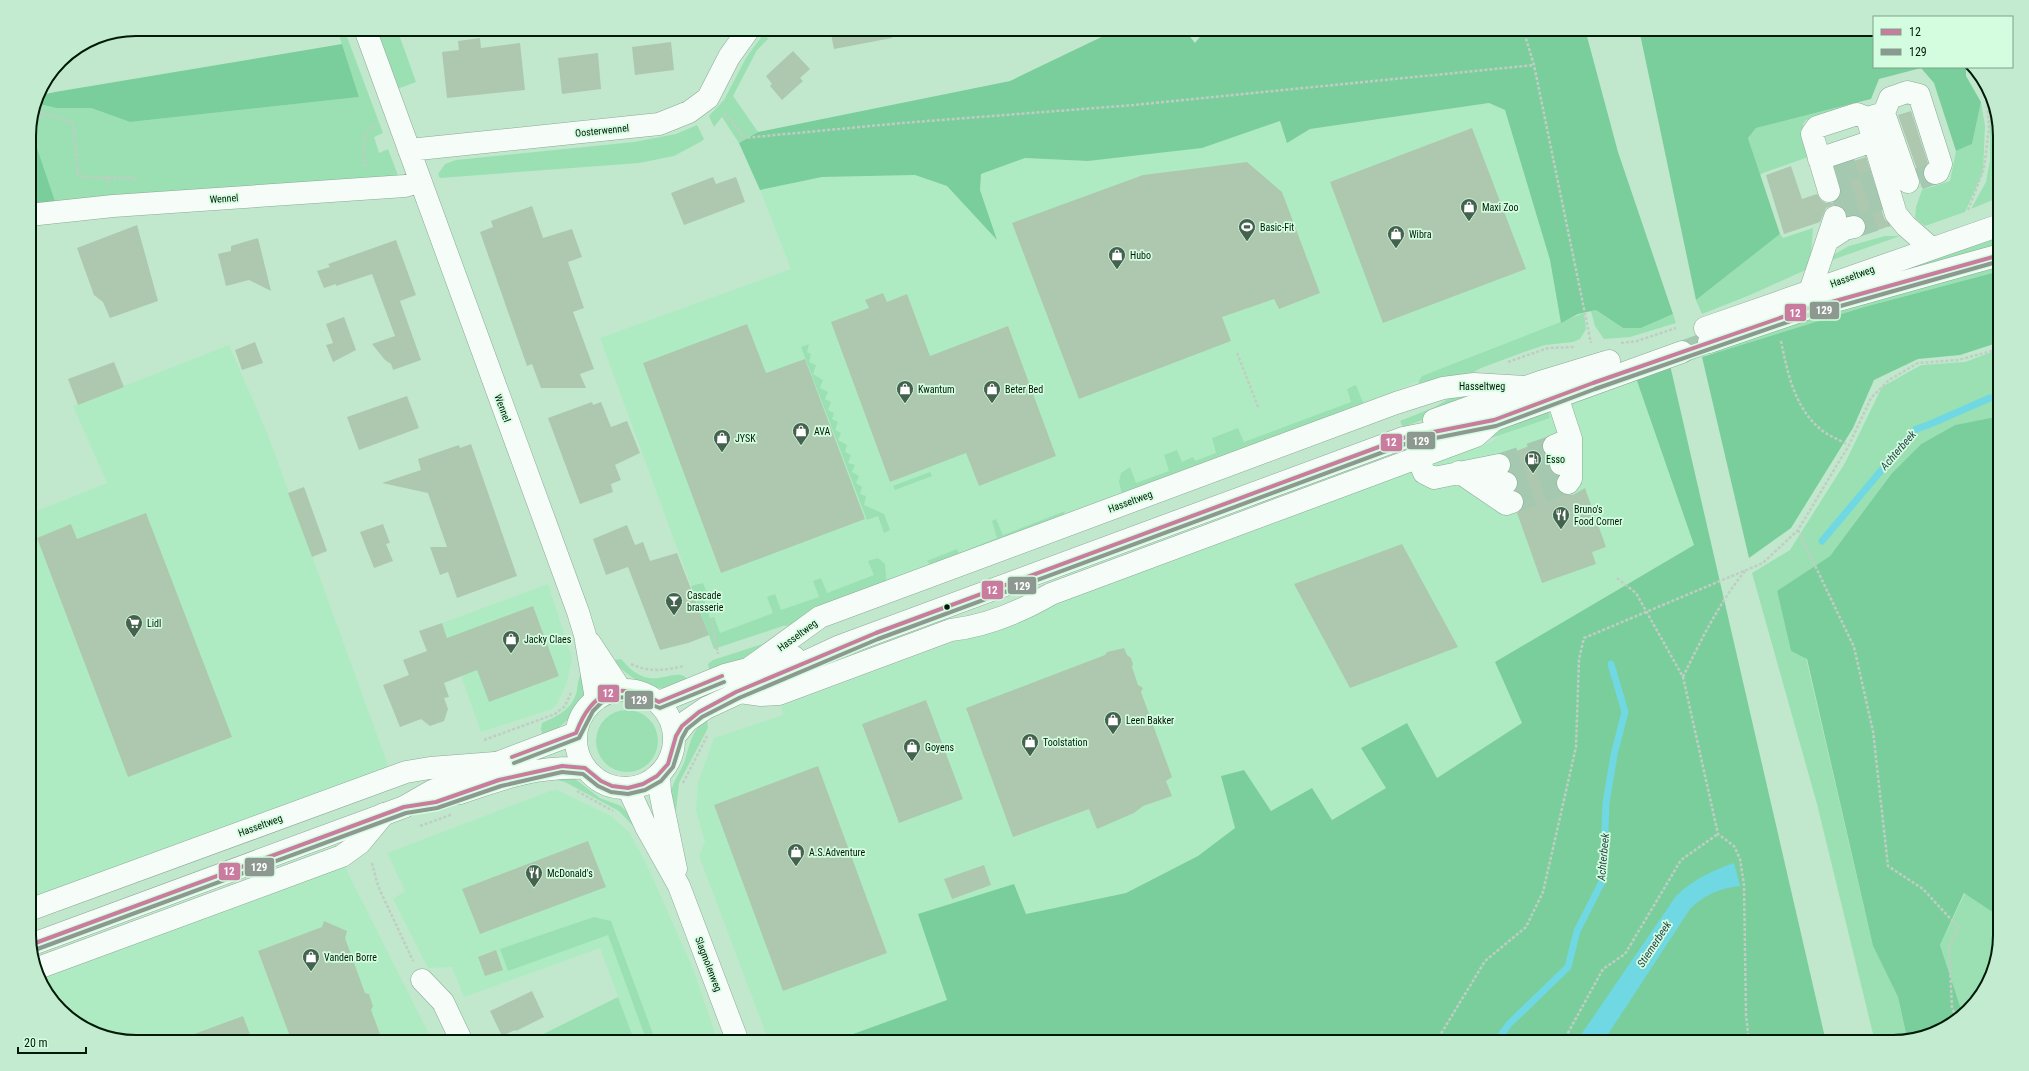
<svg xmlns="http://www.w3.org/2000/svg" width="2029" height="1071" font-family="'Roboto Condensed',sans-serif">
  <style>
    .built { fill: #afebc2 }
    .green { fill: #9ae0b2 }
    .forest { fill: #7ace9c }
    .water { fill: #70d8e3 }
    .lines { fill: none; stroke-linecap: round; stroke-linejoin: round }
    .stream { stroke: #70d8e3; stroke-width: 7 }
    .building { fill: #aec8af }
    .minor-tunnel { stroke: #a4c9b0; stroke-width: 22; stroke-dasharray: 22 11; stroke-linecap: butt }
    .major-tunnel { stroke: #a4c9b0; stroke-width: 22; stroke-dasharray: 22 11; stroke-linecap: butt }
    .minor-casing { stroke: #8ba994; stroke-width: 23 }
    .major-casing { stroke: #8ba994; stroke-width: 23 }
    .path { stroke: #c1cdc4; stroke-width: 2.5; stroke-dasharray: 3 2; stroke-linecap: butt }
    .minor { stroke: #f6fcf8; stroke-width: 22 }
    .major { stroke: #f6fcf8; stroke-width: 22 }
    .bus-1-casing { stroke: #d4fde0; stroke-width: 7 }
    .bus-2-casing { stroke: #d4fde0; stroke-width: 7 }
    .bus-1 { stroke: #ca7c9f; stroke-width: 4 }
    .bus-2 { stroke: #8c9890; stroke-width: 4 }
    .bus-dot { fill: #001a09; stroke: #d4fde0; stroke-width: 1.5 }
    .labels { text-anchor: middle; stroke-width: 3.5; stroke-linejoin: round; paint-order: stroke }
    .street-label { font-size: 10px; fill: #001a09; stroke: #d4fde0 }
    .poi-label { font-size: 10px; fill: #001a09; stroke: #d4fde0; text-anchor: start }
    .water-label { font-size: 11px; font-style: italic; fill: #29454b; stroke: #d4fde0 }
    .rim { fill: none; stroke: #001a09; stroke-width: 2 }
    .line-badge { stroke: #d4fde0; stroke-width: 1.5 }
    .badge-label { font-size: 11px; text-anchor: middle; font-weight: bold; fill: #fff }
  </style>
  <rect width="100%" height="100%" fill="#c1e8cd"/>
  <path class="built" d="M1489 103 1505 110 1550 260 1561 323 1380 397 714 649 600 338 791 269 760 190 822 177 915 175 947 186 996 239 980 190 981 174 1025 158 1088 161 1202 148 1280 121 1288 142 1310 129Z
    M229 345 268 435 389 768 29 902V514L107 483 73 406Z
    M1636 378 1694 545 1495 662 1522 723 1437 778 1386 788 1331 820 1271 811 1244 770 1221 776 1236 828 1198 856 1126 893 1026 914 1014 885 919 914 947 1000 831 1042H769L699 856 705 842 696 811 698 782 714 738 783 715 781 706 1491 442 1519 420Z
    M548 584 572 658 567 682 558 702 552 709 481 732 442 623Z
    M557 790 611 816 629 832 647 865 694 971 718 1042H635L600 948 464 997 452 967 428 968 393 899 405 891 387 853 550 791Z
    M345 867 433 1042H136L88 1031 47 995 41 978Z"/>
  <path class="green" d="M337 29H344L383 133 374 137 379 153 388 149 399 178 56 204 33 136 35 103 56 108H91L130 122 359 97Z
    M374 29H397L416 82 397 89Z
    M762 36 769 38 757 50 733 96 758 132 739 143 722 117 714 127 709 116 724 100 746 58Z
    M1981 102 1985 126 1983 172 1965 212 1925 226 1915 218 1916 207 1922 190 1950 181 1956 151 1972 144Z
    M1853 104V107L1806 120 1803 124 1811 156 1763 173 1760 175 1748 138 1756 128Z
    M1990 113 2000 153V197L1971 209 1986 182 1990 160Z
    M697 125 704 139 702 141 674 156 639 163 440 178 438 174 445 164 456 160 634 142 676 134Z
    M1813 228 1810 268 1750 295 1702 314 1696 300 1780 234 1783 238Z
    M2000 235V250L1878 282 1877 275Z
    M1885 236H1900L1832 260 1833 255 1849 246Z
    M2000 265V271L1864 307 1715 353 1714 346Z
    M1596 310 1623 328H1641L1673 314 1676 323 1630 337 1604 339 1595 326 1591 311Z
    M1584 313 1586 329 1580 339 1573 342 1545 345 1527 351 1481 368 1459 380 1426 386 1418 382 1422 376Z
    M809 344 807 352 811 354 809 362 816 365 813 374 823 380 820 388 828 392 825 399 831 402 828 410 834 413 832 419 838 422 835 430 841 433 838 440 847 445 845 452 851 455 848 463 855 465 852 472 859 476 856 483 862 487 860 494 866 496 864 505 884 514 890 530 884 533 878 516 867 520 801 347Z
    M2000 349V416L1955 425 1921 444 1892 473 1830 556 1777 591 1791 651 1806 658 1873 946 1898 997 1907 1038 1893 1042H1875L1817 804 1752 573 1790 550 1845 463 1882 387 1921 365 1965 362Z
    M1356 385 1366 410 1123 498 1119 482 1121 473 1130 467 1136 483 1169 471 1164 455 1177 450 1182 462 1193 457 1195 461 1216 453 1212 438 1238 428 1244 442 1351 402 1347 389Z
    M1461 391 1494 394 1403 427 1400 421 1435 407Z
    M1548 411 1550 418 1488 439 1517 417Z
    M930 472 932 476 895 490 893 486Z
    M1065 511 1061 522 935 569 927 561 957 549 959 553 997 538 992 521 996 519 1003 535Z
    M878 558 885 564 887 587 802 624 783 626 714 649 691 586 703 583 709 598 704 599 710 618 714 617 720 633 773 613 767 597 775 594 781 610 819 597 813 581 821 578 827 593 874 575 868 561Z
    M781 638 747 660 710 672 708 664 713 660Z
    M621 659C629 668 637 676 649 678 663 681 680 667 689 681 681 683 672 688 664 688 647 689 623 674 614 660Z
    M582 672C583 676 586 681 586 685 588 704 560 731 543 736L541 729 542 723C558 716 573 709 577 690 578 684 578 678 582 672Z
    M596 741a31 31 0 1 1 62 0a31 31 0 1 1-62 0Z
    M707 719 708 728 679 783 676 810 672 813C671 805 669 796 672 788 675 778 682 770 685 760 690 744 692 729 707 719Z
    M551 779H575L600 798 621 806 631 816 637 825H632L619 811 565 782Z
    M1965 893 2000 917V935L1989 983 1962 1012 1940 945Z
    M594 917 611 921 656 1042H647L608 935 508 971 500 949Z
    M618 997 635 1042H527Z"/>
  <path class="forest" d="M1118 29H1184L1195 43 1206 29H1585L1618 152 1673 314 1641 328H1623L1596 310 1578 314 1561 323 1550 260 1505 110 1489 103 1310 129 1287 143 1280 121 1202 148 1088 161 1025 158 981 174 980 190 997 240 947 186 915 175 822 177 760 190 739 143 758 132 1010 81Z
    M1639 29H1874V67H1966V76L1981 102 1972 144 1956 151 1934 83 1921 68 1879 79 1871 99 1756 128 1748 138 1780 234 1696 300Z
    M342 44 359 97 130 122 91 108H56L35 103 37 96 55 92Z
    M34 109 33 136 56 204 29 206V129Z
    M2000 271V342L1960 355 1918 359 1874 380 1853 428 1791 528 1749 558 1702 357 1864 307Z
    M1670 365 1826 1042H831L947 1000 918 914 1014 884 1026 914 1126 893 1198 856 1235 828 1221 776 1244 770 1271 811 1312 788 1332 820 1386 788 1361 748 1407 723 1437 778 1522 723 1495 662 1694 545 1636 378Z
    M2000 416V917L1964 893 1940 945 1962 1012 1947 1028 1907 1038 1898 997 1873 946 1807 659 1791 651 1777 591 1830 556 1892 473 1921 444 1955 425Z"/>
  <path class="water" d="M1734 863 1740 886C1720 888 1704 895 1690 909L1603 1042H1576L1676 896C1694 879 1711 871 1734 863Z"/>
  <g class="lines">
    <path class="stream" d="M1822 541 1916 429 1928 425 1990 398 2000 397
      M1496 1042 1509 1024 1568 967 1577 931 1603 880 1606 803 1614 755 1625 712 1611 664"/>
  </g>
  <path class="building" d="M830 29H891L892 38 834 49Z
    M480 38 481 48 520 43 525 90 447 98 442 52 459 50 458 41Z
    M671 42 674 70 635 75 632 47Z
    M793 51 810 69 800 78 803 81 782 100 770 86 772 84 766 76Z
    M598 53 601 89 562 94 558 58Z
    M1911 111 1928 163 1923 170V177L1926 182 1931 184 1921 187 1920 178 1898 115Z
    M1472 128 1526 269 1383 323 1330 182Z
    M1866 157 1884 218 1890 226 1863 235 1866 225 1863 218 1857 215H1850L1839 205H1833L1826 208 1820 222 1784 234 1766 175 1791 166 1802 199 1817 194 1821 200 1826 203H1832L1838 199 1841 194 1835 167Z
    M1247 162 1282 192 1320 293 1279 309 1274 299 1222 317 1231 341 1079 399 1012 223 1143 175Z
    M713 177 716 184 736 177 745 202 684 225 671 193Z
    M532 206 543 238 572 229 582 257 568 262 584 308 573 312 594 369 580 374 586 388H541L532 364 527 366 480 232 493 227 491 221Z
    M137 225 158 301 110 318 103 302 94 295 77 248Z
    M258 238 271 291 249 280 226 286 218 254 231 251V246Z
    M396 240 416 295 400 301 421 360 393 370 391 364 385 360 372 344 395 336 372 274 336 286V284L324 288 317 271 330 267 328 264Z
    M883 293 887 302 907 294 930 356 1008 326 1056 456 979 486 966 453 890 482 831 322 869 308 865 300Z
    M344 317 356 350 333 362 326 345 333 343 326 324Z
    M747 324 766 373 805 359 865 519 721 573 643 363Z
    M255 342 263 363 242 370 235 350Z
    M114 362 124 387 78 405 68 379Z
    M407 396 419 428 359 450 347 417Z
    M592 402 593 405 601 402 611 427 627 421 640 453 615 465 621 480 611 484 613 492 580 504 548 418Z
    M1543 441 1542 450 1546 456 1551 458 1549 467 1552 473 1558 476 1556 482V488L1560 493 1566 495H1573L1585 488 1606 547 1592 552 1596 564 1542 583 1517 513 1524 505V498L1521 493 1516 490 1518 480 1515 474 1510 471 1511 462 1505 455Z
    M471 444 517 576 457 598 448 572 440 575 430 547H447L428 493 382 483 421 470 418 459 459 445 460 448Z
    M304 487 327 551 312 557 288 493Z
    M146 513 232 737 128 777 37 538 71 524 77 539Z
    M383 524 390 543 386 544 393 561 374 568 360 532Z
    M627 525 635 545 643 542 650 561 677 553 709 635 688 643 660 650 628 567 606 575 593 539Z
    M1402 544 1458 647 1350 688 1294 584Z
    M533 606 559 676 489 702 477 670 444 683 449 697 444 698 448 709 444 721 430 726 421 719 400 727 383 685 409 675 403 660 427 651 419 631 442 623 447 638Z
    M1124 648 1127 655 1131 658 1133 664 1132 667 1138 685 1143 688 1141 692 1172 777 1166 781 1172 796 1143 806 1134 813 1097 829 1089 809 1013 837 966 708 1105 655 1107 652Z
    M926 700 963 799 899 823 862 724Z
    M818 766 887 953 783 991 714 805Z
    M588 841 606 887 480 934 462 889Z
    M984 865 991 885 952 899 944 879Z
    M324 921 347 931 345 938 365 993 369 994 373 1006 371 1010 383 1042H292L258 951 322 927Z
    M496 950 503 970 485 976 478 957Z
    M532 991 544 1017 516 1031 515 1030 502 1036 490 1011Z
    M243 1016 253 1042H178V1040Z"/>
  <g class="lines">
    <path class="minor-tunnel" d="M1836 174 1868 163
      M1919 179 1935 173
      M1831 195 1874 181
      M1837 213 1881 199
      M1854 227 1887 216
      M1499 465 1554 446
      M1506 483 1561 464
      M1512 502 1568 483"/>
    <path class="major-tunnel" d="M1682 352 1709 342"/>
    <defs>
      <path id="minor" d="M365 29 578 612 585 635 596 699
        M1884 113 1908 182
        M1867 118 1884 113 1890 98 1907 92 1919 95 1941 164 1938 172 1935 173
        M409 150 659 124 689 112 708 98 729 57 749 29
        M1819 159 1873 141
        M1829 191 1812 134 1817 127 1857 114 1867 118 1896 214 1906 226 1931 248
        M29 215 113 206 405 186 419 182
        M1828 240 1845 229 1854 227
        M1810 291 1835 217
        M1554 446 1571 439 1557 396
        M1418 458 1424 473 1434 478 1499 465
        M1561 464 1571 461V439
        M1459 472 1506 504 1512 502
        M1474 477 1499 485 1506 483
        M1568 483 1571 479V461
        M590 643 621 690
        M751 667 820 617 1396 403 1443 388 1474 384 1525 387
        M740 692 761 695 779 694 951 630C986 626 1020 612 1051 594L1476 436 1494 420
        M659 774 660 792 676 869
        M628 788 646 827 679 886 738 1042
        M29 910 406 772 430 768 495 763
        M38 968 342 856 360 843 384 814
        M422 980 443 1002 462 1042"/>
      <path id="major" d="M1705 328 2000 225
        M1709 342 1803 310 2000 255
        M1434 420 1540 382 1609 361
        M576 739a49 49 0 1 1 98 0a49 49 0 1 1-98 0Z
        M659 702 725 675 794 657
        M675 736 687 721 706 708 840 646 1403 438 1494 420 1682 352
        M460 793C504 778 537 766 585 768
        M30 945 404 807 432 791 497 763 576 733"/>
    </defs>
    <use href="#minor" class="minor-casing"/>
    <use href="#major" class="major-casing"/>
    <path class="path" d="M1523 29 1534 65 1591 343
      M37 97 43 115
      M724 114 732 121 744 138 902 123 1134 105 1534 65
      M31 123C50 110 53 115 73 124L78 176 108 178 109 185
      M365 167C365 152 359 132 376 125
      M108 178 131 177 138 181
      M1968 210 1984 169 1989 127 1987 99 1977 73
      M1781 341C1788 375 1795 410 1824 432 1832 437 1841 441 1849 445
      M1621 343 1637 341 1676 328
      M1237 353 1259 409
      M1508 362 1548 348 1574 347
      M1798 530 1854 647 1873 731 1888 866 1923 889 1958 927 1949 948 1952 1007 1956 1018
      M1617 578 1636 593 1683 677 1718 834 1734 846 1740 859 1744 885 1746 1015 1749 1042
      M711 618 718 654
      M631 664C650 673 665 670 684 666
      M1683 677C1701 640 1719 603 1745 571
      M484 740 555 714 565 706 571 693
      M683 783 707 736
      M577 791 613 811
      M420 826 453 814
      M372 863 378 886 413 961
      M1436 1042 1485 961 1526 927 1543 892 1576 747 1579 659 1584 638 1763 563 1798 530 1849 445 1871 398 1889 380 1918 363 1958 360 1992 351 2000 347
      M1563 1042 1603 969 1625 954 1681 860 1718 834"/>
    <use href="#minor" class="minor"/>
    <use href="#major" class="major"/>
    <defs>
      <path id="bus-1" d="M512 757 576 733C592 690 619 680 659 702L722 676
        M30 945 404 807 436 802 499 780 562 766 585 768 601 781 612 786 628 788 643 784 657 776 668 764 676 736 682 726 699 712 736 692 876 633 1403 438 1494 420 1593 383 1803 310 2000 255"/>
      <path id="bus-2" d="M514 763 579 738 593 711 601 703 610 698 631 697 660 708 724 682
        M32 951 406 813 437 808 501 786 562 772 583 774 598 786 611 792 628 794 645 790 661 781 673 767 682 738 687 729 702 717 739 698 878 639 1405 444 1496 426 1595 389 1805 316 2000 261"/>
    </defs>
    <use href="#bus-1" class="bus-1-casing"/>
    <use href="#bus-2" class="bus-2-casing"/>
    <use href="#bus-1" class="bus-1"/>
    <use href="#bus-2" class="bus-2"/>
  </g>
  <defs>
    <symbol id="shop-pin" viewBox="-11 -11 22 30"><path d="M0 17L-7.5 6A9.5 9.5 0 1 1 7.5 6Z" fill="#44624e" stroke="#d4fde0"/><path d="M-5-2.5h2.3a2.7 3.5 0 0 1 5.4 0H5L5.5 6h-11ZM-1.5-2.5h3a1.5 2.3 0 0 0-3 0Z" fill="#fff"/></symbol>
    <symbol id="stadium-pin" viewBox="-11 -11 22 30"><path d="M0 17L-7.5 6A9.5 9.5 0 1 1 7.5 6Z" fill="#44624e" stroke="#d4fde0"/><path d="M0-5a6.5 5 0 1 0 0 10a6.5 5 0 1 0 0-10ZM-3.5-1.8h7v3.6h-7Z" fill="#fff"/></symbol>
    <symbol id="fuel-pin" viewBox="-11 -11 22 30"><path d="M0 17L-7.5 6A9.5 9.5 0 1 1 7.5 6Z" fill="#44624e" stroke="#d4fde0"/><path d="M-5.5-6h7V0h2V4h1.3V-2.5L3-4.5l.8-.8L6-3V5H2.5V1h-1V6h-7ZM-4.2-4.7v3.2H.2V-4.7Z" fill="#fff"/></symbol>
    <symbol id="restaurant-pin" viewBox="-11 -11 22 30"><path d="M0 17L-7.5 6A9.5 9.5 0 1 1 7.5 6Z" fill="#44624e" stroke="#d4fde0"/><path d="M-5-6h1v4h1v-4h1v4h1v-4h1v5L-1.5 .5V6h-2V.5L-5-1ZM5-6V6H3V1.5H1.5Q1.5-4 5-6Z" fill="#fff"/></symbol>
    <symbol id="bar-pin" viewBox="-11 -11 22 30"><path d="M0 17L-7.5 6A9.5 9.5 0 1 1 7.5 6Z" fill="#44624e" stroke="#d4fde0"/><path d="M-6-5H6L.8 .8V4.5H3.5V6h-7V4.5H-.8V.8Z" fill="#fff"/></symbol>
    <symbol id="supermarket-pin" viewBox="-11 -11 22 30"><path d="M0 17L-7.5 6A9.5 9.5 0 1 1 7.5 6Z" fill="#44624e" stroke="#d4fde0"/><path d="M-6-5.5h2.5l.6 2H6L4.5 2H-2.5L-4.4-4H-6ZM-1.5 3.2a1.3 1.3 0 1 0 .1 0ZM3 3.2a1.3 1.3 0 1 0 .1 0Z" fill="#fff"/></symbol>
  </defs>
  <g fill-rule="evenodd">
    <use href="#shop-pin" x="1459" y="197" width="20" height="27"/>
    <use href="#stadium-pin" x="1237" y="217" width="20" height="27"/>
    <use href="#shop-pin" x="1386" y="224" width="20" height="27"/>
    <use href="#shop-pin" x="1107" y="245" width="20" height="27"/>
    <use href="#shop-pin" x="895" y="379" width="20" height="27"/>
    <use href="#shop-pin" x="982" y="379" width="20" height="27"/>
    <use href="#shop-pin" x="791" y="421" width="20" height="27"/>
    <use href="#shop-pin" x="712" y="428" width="20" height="27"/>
    <use href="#fuel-pin" x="1523" y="449" width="20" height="27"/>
    <use href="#restaurant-pin" x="1551" y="505" width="20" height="27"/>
    <use href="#bar-pin" x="664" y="591" width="20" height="27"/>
    <use href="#supermarket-pin" x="124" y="613" width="20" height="27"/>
    <use href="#shop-pin" x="501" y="629" width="20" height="27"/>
    <use href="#shop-pin" x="1103" y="710" width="20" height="27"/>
    <use href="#shop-pin" x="1020" y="732" width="20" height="27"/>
    <use href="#shop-pin" x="902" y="737" width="20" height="27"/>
    <use href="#shop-pin" x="786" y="842" width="20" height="27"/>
    <use href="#restaurant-pin" x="524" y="863" width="20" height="27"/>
    <use href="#shop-pin" x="301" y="947" width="20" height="27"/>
  </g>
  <circle class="bus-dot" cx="947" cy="607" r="3.5"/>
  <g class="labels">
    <g class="street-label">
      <text transform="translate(602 130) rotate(-6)" y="4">Oosterwennel</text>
      <text transform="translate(224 198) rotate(-4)" y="4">Wennel</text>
      <text transform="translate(1852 276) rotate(-20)" y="4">Hasseltweg</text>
      <text x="1482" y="390">Hasseltweg</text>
      <text transform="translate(503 408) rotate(70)" y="4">Wennel</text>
      <text transform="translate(1130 501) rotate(-20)" y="4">Hasseltweg</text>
      <text transform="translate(797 635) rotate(-36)" y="4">Hasseltweg</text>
      <text transform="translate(260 825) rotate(-20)" y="4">Hasseltweg</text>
      <text transform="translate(709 964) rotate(69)" y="4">Slagmolenweg</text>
    </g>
    <g class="poi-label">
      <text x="1482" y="211">Maxi Zoo</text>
      <text x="1260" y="231">Basic-Fit</text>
      <text x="1409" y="238">Wibra</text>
      <text x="1130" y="259">Hubo</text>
      <text x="918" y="393">Kwantum</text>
      <text x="1005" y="393">Beter Bed</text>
      <text x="814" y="435">AVA</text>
      <text x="735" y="442">JYSK</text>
      <text x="1546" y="463">Esso</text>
      <text x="1574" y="513">Bruno's<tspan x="1574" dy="12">Food Corner</tspan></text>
      <text x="687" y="599">Cascade<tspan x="687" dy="12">brasserie</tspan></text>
      <text x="147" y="627">Lidl</text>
      <text x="524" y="643">Jacky Claes</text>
      <text x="1126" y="724">Leen Bakker</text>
      <text x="1043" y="746">Toolstation</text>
      <text x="925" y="751">Goyens</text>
      <text x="809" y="856">A.S.Adventure</text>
      <text x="547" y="877">McDonald's</text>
      <text x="324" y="961">Vanden Borre</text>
    </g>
    <g class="water-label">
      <text transform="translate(1898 450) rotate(-49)" y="4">Achterbeek</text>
      <text transform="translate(1603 857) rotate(-85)" y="4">Achterbeek</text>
      <text transform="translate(1654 944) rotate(-57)" y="4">Stiemerbeek</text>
    </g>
  </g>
  <path d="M0 0H2029V1071H0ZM136 36H1893A100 100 0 0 1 1993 136V935A100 100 0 0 1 1893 1035H136A100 100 0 0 1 36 935V136A100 100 0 0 1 136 36Z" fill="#c3ebcf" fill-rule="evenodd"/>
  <path class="rim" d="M136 36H1893A100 100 0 0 1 1993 136V935A100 100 0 0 1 1893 1035H136A100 100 0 0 1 36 935V136A100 100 0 0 1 136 36Z"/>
  <g class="line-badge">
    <rect x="1809" y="301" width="31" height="19" rx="4" fill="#8c9890"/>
    <rect x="1784" y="303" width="23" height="19" rx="4" fill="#ca7c9f"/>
    <rect x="1406" y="431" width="30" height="19" rx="4" fill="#8c9890"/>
    <rect x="1380" y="433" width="23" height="19" rx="4" fill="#ca7c9f"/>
    <rect x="1007" y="576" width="30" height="19" rx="4" fill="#8c9890"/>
    <rect x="981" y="580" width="23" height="20" rx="4" fill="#ca7c9f"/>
    <rect x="597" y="684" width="23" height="19" rx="4" fill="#ca7c9f"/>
    <rect x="624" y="690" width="30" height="20" rx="4" fill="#8c9890"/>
    <rect x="244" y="857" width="31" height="20" rx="4" fill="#8c9890"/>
    <rect x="218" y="862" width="23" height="19" rx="4" fill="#ca7c9f"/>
  </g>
  <g class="badge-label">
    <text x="1824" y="314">129</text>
    <text x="1795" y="317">12</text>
    <text x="1421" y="445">129</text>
    <text x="1391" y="446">12</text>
    <text x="1022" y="590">129</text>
    <text x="992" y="594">12</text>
    <text x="608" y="697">12</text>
    <text x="639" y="704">129</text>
    <text x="259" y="871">129</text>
    <text x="229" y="875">12</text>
  </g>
  <rect x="1873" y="16" width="140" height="52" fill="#d4fde0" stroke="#7fa28a"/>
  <rect x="1881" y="29" width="20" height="6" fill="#ca7c9f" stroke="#7fa28a"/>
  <text x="1909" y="36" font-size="12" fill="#001a09">12</text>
  <rect x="1881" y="49" width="20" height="6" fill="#8c9890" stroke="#7fa28a"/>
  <text x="1909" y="56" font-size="12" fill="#001a09">129</text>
  <path d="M18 1047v6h68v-6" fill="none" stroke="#001a09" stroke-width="2"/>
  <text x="24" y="1047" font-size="12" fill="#001a09" stroke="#d4fde0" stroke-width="3" paint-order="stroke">20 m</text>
</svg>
